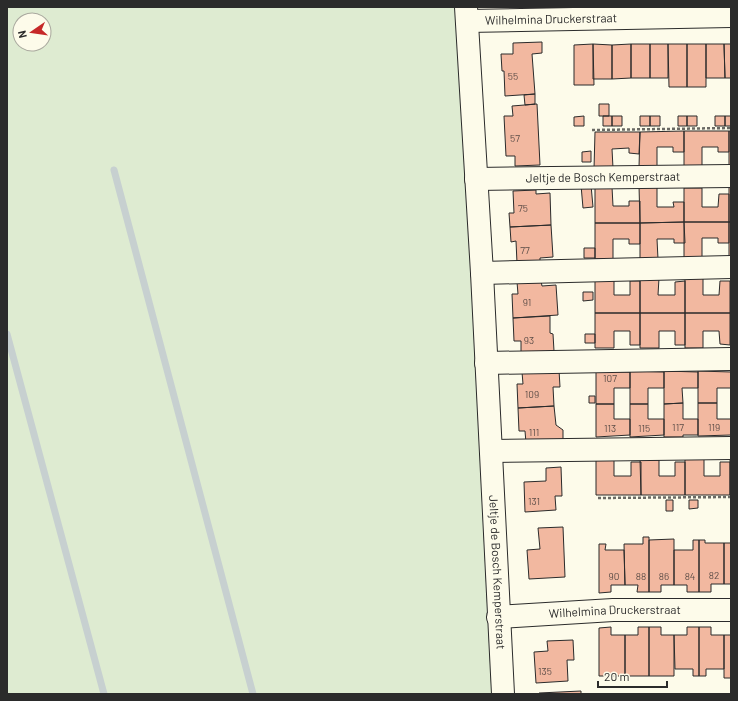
<svg xmlns="http://www.w3.org/2000/svg" width="738" height="701" font-family="Barlow,sans-serif">
  <style>
    .green { fill: #deebd1; stroke: #74746e; fill-rule: evenodd }
    .lines { fill: none; stroke-linecap: round; stroke-linejoin: round }
    .stream { stroke: #c7d0d0; stroke-width: 7 }
    .building { fill: #f2b8a0; stroke: #2b2b2b }
    .minor-casing { stroke: #2b2b2b; stroke-width: 24 }
    .path { stroke: #6a6964; stroke-width: 2.5; stroke-dasharray: 3 2; stroke-linecap: butt }
    .minor { stroke: #fdfbea; stroke-width: 22 }
    .labels { text-anchor: middle; stroke-width: 3; stroke-linejoin: round; paint-order: stroke }
    .number-label { font-size: 10px; fill: #5d4e48 }
    .street-label { font-size: 12px; fill: #2b2b2b; stroke: #fdfbea }
  </style>
  <rect width="100%" height="100%" fill="#fdfbea"/>
  <path class="green" d="M7 7H458L492 694H7ZM20 20H44V44H20Z"/>
  <g class="lines">
    <path class="stream" d="M114 170 253 694
      M7 334 104 694"/>
  </g>
  <path class="building" d="M542 42V53L532 54 535 94 505 96 504 71H502L501 54H513V43Z
    M593 44 612 45V79H593Z
    M593 44 594 85H574V45Z
    M631 44H650V78H631Z
    M631 44V78L612 79V45Z
    M650 44H668V78H650Z
    M668 44H687V87H669Z
    M687 44H706V87H687Z
    M706 44H724L725 78H706Z
    M724 44H731V78H725Z
    M535 94V104L525 105 524 95Z
    M537 104 540 165 515 166V156H506L504 116H513L512 106Z
    M599 104H609V116H599Z
    M584 116V126H574V117Z
    M603 116H612V126H603Z
    M612 116H622V126H612Z
    M640 116H650V126H640Z
    M650 116H660V126H650Z
    M678 116H687V126H678Z
    M687 116H697V126H687Z
    M715 116H725V126H715Z
    M725 116H731V126H725Z
    M684 131V152H673V147H657V166L639 167 640 132Z
    M684 131H729V152H718V147H702V166H684Z
    M729 131H731V166H729Z
    M595 132H640L639 154 629 153V148L612 149 613 168 594 169Z
    M591 151V162H582V152Z
    M581 185H591L593 207 583 208Z
    M595 186 612 187 613 206H629V201H640V223H595Z
    M639 186H657V207H674L673 202H684V222L640 223Z
    M729 187H731V222H729Z
    M684 188H702V207H718L719 194H729V222H684Z
    M536 190V194L550 193 551 225 510 227 509 213H514L513 191Z
    M684 222H729V243H718V238H702V258H684Z
    M684 222 685 243H674V239H657L658 259H640V223Z
    M729 222H731V257H729Z
    M595 223H640V244H629V239H613V259H595Z
    M551 225 553 257 540 258V262L517 263 516 241 511 242 510 227Z
    M584 248H595V258H584Z
    M640 278H659L658 295H675V282L685 281V313H640Z
    M685 278H703V295H719L720 281H730V313H685Z
    M595 279H614V295H630V281H640V313H595Z
    M541 281 542 286 556 285 558 315 513 318 512 294H518L517 282Z
    M583 292H593V300L583 301Z
    M595 313H640V345H630V331H614V348H595Z
    M640 313H685V345H675V331H659V348H640Z
    M685 313H730V345L720 344 719 331H703V348H685Z
    M550 316V333L553 334 554 351 521 353V341H514L513 318Z
    M585 334H595V343H585Z
    M559 370 560 387H553L554 406 518 408 517 384H523L522 372Z
    M596 371 630 372V388H614V404H596Z
    M630 371 664 372V388H648V404H630Z
    M664 371 698 372V388H682L683 403 664 404Z
    M698 371 731 372V388H717V403H698Z
    M589 396H595V403H589Z
    M683 403V419H698V435H683V437H664V404Z
    M698 403H717V419H731V435L698 436Z
    M596 404H614V419H630V435L596 437Z
    M630 404H648V419H664V435L630 437Z
    M554 406 556 425 563 430V441L526 443 525 431H519L518 408Z
    M685 459H704V476H720V462H730V495H685Z
    M730 459H731V494L730 495Z
    M596 460H614V476H631V462H641V495H596Z
    M640 460H659V476H675V462H685V495H641Z
    M561 467 562 496H555L556 510 525 512 524 482 546 481V468Z
    M666 500H673V511H666Z
    M689 500H698V508L689 509Z
    M563 527 565 577 529 579 527 550 540 549 538 528Z
    M643 537H649V592H637L638 585H625L624 544H643Z
    M674 539V585H661V592H649V540Z
    M693 540H699V592H687V585H674V550H693Z
    M699 540H705V543H724V584H711V592H699Z
    M724 543H731V584H724Z
    M599 544H606L605 550H624L625 585H611V592L599 593Z
    M611 627V635H625V676H599V628Z
    M638 627H649V676H625V635H638Z
    M649 627H661V635H674V676H649Z
    M687 627H699V676H693V669H675L674 635H687Z
    M699 627H711V635H724V669H706V676H699Z
    M724 635H731V678H724Z
    M573 640 574 660H567L568 681 536 683 534 652 548 651 547 641Z
    M581 691V694H539V693Z"/>
  <g class="lines">
    <defs>
      <g id="minor">
        <path id="s1" d="M466 7 482 273 503 694"/>
        <path id="s2" d="M467 21 731 16"/>
        <path id="s3" d="M476 179 731 176"/>
        <path d="M482 273 731 267"/>
        <path d="M486 363 731 359"/>
        <path d="M491 451 731 448"/>
        <path id="s4" d="M498 617 613 610H731"/>
      </g>
    </defs>
    <use href="#minor" class="minor-casing"/>
    <path class="path" d="M592 130 731 128
      M598 498 731 497"/>
    <use href="#minor" class="minor"/>
  </g>
  <g class="labels">
    <g class="number-label">
      <text x="513" y="80">55</text>
      <text x="515" y="142">57</text>
      <text x="523" y="212">75</text>
      <text x="525" y="254">77</text>
      <text x="527" y="306">91</text>
      <text x="529" y="344">93</text>
      <text x="610" y="382">107</text>
      <text x="532" y="398">109</text>
      <text x="678" y="431">117</text>
      <text x="714" y="431">119</text>
      <text x="610" y="432">113</text>
      <text x="644" y="432">115</text>
      <text x="534" y="436">111</text>
      <text x="534" y="505">131</text>
      <text x="714" y="579">82</text>
      <text x="614" y="580">90</text>
      <text x="641" y="580">88</text>
      <text x="664" y="580">86</text>
      <text x="690" y="580">84</text>
      <text x="545" y="675">135</text>
    </g>
    <g class="street-label">
      <text dy="4" stroke="none"><textPath href="#s2" startOffset="84">Wilhelmina Druckerstraat</textPath></text>
      <text dy="4" stroke="none"><textPath href="#s3" startOffset="127">Jeltje de Bosch Kemperstraat</textPath></text>
      <text dy="4" stroke="none"><textPath href="#s1" startOffset="566">Jeltje de Bosch Kemperstraat</textPath></text>
      <text dy="4" stroke="none"><textPath href="#s4" startOffset="117">Wilhelmina Druckerstraat</textPath></text>
    </g>
  </g>
  <rect width="738" height="701" fill="none" stroke="#2b2b2b" stroke-width="16"/>
  <g transform="translate(32 32) rotate(257)"><circle r="19" fill="#fdfbea" stroke="#a9a89e"/>
  <path d="M0-3L7 15L0 10L-7 15Z" fill="#c62828"/>
  <text y="-6" font-size="11" font-weight="bold" text-anchor="middle" fill="#2b2b2b">N</text>
  </g>
  <path d="M598 681v6h69v-6" fill="none" stroke="#2b2b2b" stroke-width="2"/>
  <text x="604" y="681" font-size="12" fill="#2b2b2b" stroke="#fdfbea" stroke-width="3" paint-order="stroke">20 m</text>
</svg>
